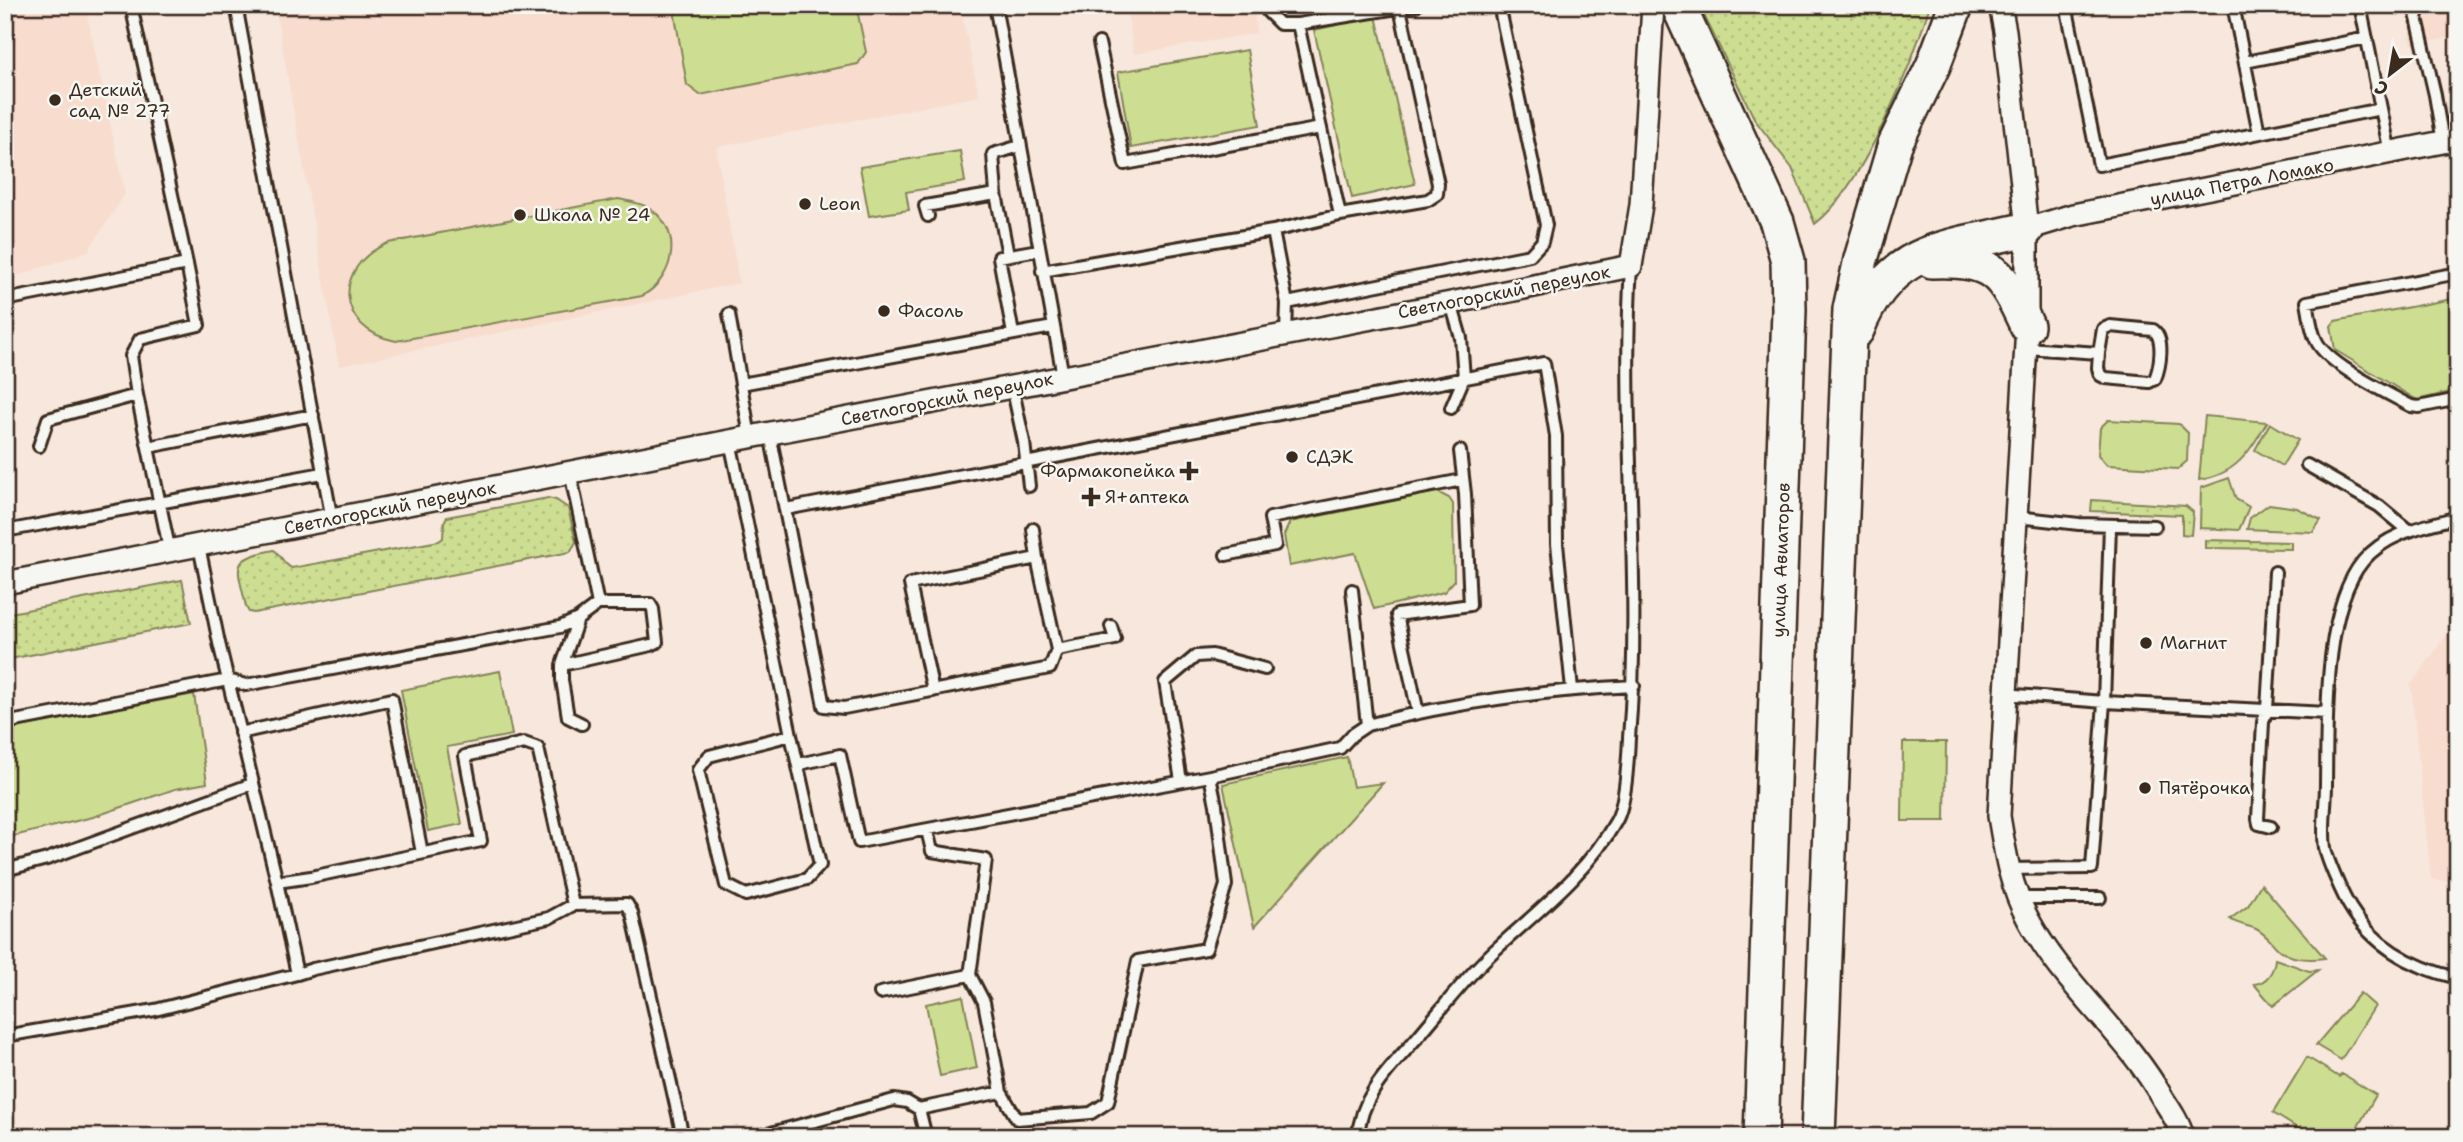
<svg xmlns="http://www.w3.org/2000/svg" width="2463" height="1142" font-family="'Shantell Sans',sans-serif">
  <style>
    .built { fill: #f8dcce }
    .grass { fill: url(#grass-dots); stroke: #848458; stroke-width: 2 }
    .park { fill: #cdde92; stroke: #848458; stroke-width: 2 }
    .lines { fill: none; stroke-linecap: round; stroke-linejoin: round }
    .service-casing { stroke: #3b2a1e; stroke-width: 16 }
    .minor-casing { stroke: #3b2a1e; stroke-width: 26 }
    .primary-casing { stroke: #3b2a1e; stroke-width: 38 }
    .service { stroke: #f6f6f2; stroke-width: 10 }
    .minor { stroke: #f6f6f2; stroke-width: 21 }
    .primary { stroke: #f6f6f2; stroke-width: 33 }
    .poi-dot { fill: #3b2a1e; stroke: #f6f6f2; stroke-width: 2.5 }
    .labels { text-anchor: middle; stroke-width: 5; stroke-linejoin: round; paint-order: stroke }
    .poi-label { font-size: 18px; fill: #3b2a1e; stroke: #f6f6f2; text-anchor: start }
    .street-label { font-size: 18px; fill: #3b2a1e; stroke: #f6f6f2 }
  </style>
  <defs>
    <pattern id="grass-dots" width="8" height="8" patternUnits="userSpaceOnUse" patternTransform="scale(1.75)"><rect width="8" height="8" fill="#cdde92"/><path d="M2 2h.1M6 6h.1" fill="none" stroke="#b1bf7d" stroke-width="1.8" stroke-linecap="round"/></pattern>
  </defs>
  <rect width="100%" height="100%" fill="#f7e7dd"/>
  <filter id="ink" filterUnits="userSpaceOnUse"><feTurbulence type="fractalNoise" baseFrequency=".0143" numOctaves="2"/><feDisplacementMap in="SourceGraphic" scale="14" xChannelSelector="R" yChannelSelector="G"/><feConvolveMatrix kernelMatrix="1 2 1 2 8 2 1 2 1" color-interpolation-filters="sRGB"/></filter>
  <g filter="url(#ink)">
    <path class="built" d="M5 5H85L125 194 88 251 17 276 5 270Z
      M275 5H960L979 96 716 147 739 283 339 366Z
      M1126 5H1252L1257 33 1134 54Z
      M2405 5H2458V36L2412 45Z
      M2458 619V883L2431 879 2411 685Z"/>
    <path class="grass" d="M1699 5H1930C1913 62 1862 189 1815 224L1792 168 1755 120Z
      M548 498 556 500 568 508 576 542 570 552 254 613 249 612 246 607C238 567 227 559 274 550 281 555 284 565 292 568L439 541 443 538 444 522 447 517Z
      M2092 500 2186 506 2193 512 2191 535 2182 534V515L2091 511Z
      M2205 540 2291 542V549L2205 548Z
      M182 580 191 623 5 660V614Z"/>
    <path class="park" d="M681 5H856L866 52 858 64 700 95 687 85 675 16V11Z
      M1376 16 1415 184 1352 198 1314 30Z
      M1247 50 1260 125 1131 148 1118 72Z
      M960 151 965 182 906 192 909 210 869 216 860 167Z
      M618 199C627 201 637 202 645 206 685 226 676 278 642 296L396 341C336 330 332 266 388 243Z
      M2458 298V390L2417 400 2335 350 2331 326 2335 321Z
      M2205 416 2267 422C2250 452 2235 475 2199 480Z
      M2108 420 2179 424 2188 433 2187 461 2178 469 2107 465 2098 455 2100 428Z
      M2270 423 2298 440 2282 466 2255 450Z
      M2229 478 2236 499 2249 507 2239 530 2200 528 2201 488Z
      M1437 492 1449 498 1453 504 1454 581 1444 592 1374 609 1355 553 1289 566 1284 535 1290 522Z
      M2269 504 2297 508 2321 520 2313 532 2247 529 2250 518Z
      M500 671 512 735 447 747 462 824 428 831 401 690Z
      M194 694 207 783 175 789 93 817 5 838V730Z
      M1903 742H1946L1945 821H1902Z
      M1347 757 1353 787 1383 783 1254 927 1223 784Z
      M2261 884 2325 958C2309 960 2289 960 2277 948 2270 941 2266 934 2256 929 2248 925 2238 925 2230 919L2248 906Z
      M2275 959 2309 971 2318 970 2273 1006 2254 984C2267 983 2274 971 2275 959Z
      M2360 993 2375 1006 2341 1060 2316 1045Z
      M963 996 977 1068 940 1076 926 1004Z
      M2307 1057 2339 1077 2342 1074 2376 1095 2352 1137H2304L2305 1133 2273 1113Z"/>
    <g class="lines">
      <defs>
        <path id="service" d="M131 5 187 264
          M236 5 332 520
          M995 5 1063 376
          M1267 5 1268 12 1280 24H1298L1416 5
          M2066 5 2099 165 2381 109
          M2233 5 2259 133
          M2360 5 2390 153
          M2414 5 2435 95 2443 142
          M1298 24 1340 215
          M1099 43 1125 164 1321 128
          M2245 62 2367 38
          M996 194 1008 255
          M928 216 925 206 996 194 993 154 1020 146
          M1273 231 1287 303 1286 335
          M1042 271 1273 231 1340 215 1428 200 1437 194 1438 184 1400 8
          M2458 273 2307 302C2310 314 2310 328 2316 340 2326 364 2387 393 2411 406L2419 407 2458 399
          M5 300 187 264 199 325 140 339 131 356 137 395 170 552
          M1287 303 1530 255 1542 242 1546 225 1499 5
          M729 314 750 437
          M1013 334 999 257 1038 250
          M2026 348 2099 353 2103 329 2110 326 2153 330C2165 338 2160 367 2155 379L2149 382 2106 378 2100 375 2098 368 2099 353
          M741 384 1053 327
          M1012 386 1024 442 1029 486
          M1451 408 1464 378 1461 338 1451 303
          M770 434 824 706 844 708 1050 668 1057 650 1037 558 910 584 933 691
          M730 441 791 735
          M39 446 48 419 137 395
          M148 447 313 415
          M2307 465 2379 506 2408 530
          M786 509 1544 363 1556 436 1557 544 1572 689
          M2017 517 2079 524 2155 526
          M2458 517C2424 526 2386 533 2363 561 2323 609 2327 723 2326 784 2326 804 2322 828 2325 848 2327 860 2343 896 2350 907 2374 947 2413 968 2458 978
          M1033 529 1037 558
          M5 531 323 473
          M199 546 219 643 277 882
          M1226 555 1275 545 1270 518 1462 480
          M578 619 562 665V680L568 717 582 724
          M1057 650 1115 639 1111 626
          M562 665 651 645 657 642 653 609 650 604H598
          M2004 694 2104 702 2327 713
          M1418 713 1397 615 1470 605 1465 494 1460 451
          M5 723 228 680 246 685 560 627 578 619 598 604 570 472
          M1367 725C1450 703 1547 690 1634 686
          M240 733 392 699 422 853
          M791 735 820 865 807 879 746 895 726 885 698 770 709 756Z
          M799 764 840 755 859 842 1210 776
          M1181 781 1165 682 1196 656 1212 655 1265 669
          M2271 827 2259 824 2258 819 2263 722 2267 709 2275 572
          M927 830 932 851 986 860 970 975 984 1002 1001 1092
          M2008 869 2092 868 2104 702 2110 525
          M5 870 47 859 252 784
          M2017 898H2100
          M573 905 627 904 632 913 682 1132 686 1137
          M880 993 970 975
          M5 1036 155 1010 297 974 313 969 549 918 573 905 538 748 524 743 465 756 481 841 311 877 277 882 297 974
          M919 1109 1001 1092 1017 1119 1091 1113 1108 1102 1138 961 1206 949 1226 885 1216 805 1210 776 1340 748 1352 735 1367 725 1352 590
          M756 1137 894 1100 907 1102 919 1109 926 1137
          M1358 1137C1360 1096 1390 1068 1416 1039 1441 1010 1465 978 1493 952 1537 911 1586 875 1616 821 1626 804 1628 759 1629 738 1642 581 1621 423 1631 266"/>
        <path id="minor" d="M2000 5 2005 31 2027 229V326L1999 816C2005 852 2010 886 2028 919 2063 985 2126 1033 2163 1099 2171 1111 2179 1123 2183 1137
          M2027 229 2073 215 2458 139
          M5 583 750 437 1451 303 1631 266 1641 205 1653 5"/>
        <path id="primary" d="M1678 5 1777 222 1788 261 1789 310 1761 1137
          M1932 261C1994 259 2002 272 2027 326
          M1857 330C1891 243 1950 249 2027 229
          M1818 1137 1850 309 1861 259 1895 144 1933 66 1956 5"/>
      </defs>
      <use href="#service" class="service-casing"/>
      <use href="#minor" class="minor-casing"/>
      <use href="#primary" class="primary-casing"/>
      <use href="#service" class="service"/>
      <use href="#minor" class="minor"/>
      <use href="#primary" class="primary"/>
    </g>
  </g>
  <g class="poi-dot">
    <circle cx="55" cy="100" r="7"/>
    <circle cx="805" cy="204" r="7"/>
    <circle cx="520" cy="215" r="7"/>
    <circle cx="884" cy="311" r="7"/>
    <circle cx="1292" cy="457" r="7"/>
    <path d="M1185.5 460.5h7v7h7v7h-7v7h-7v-7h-7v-7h7z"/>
    <path d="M1087.5 486.5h7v7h7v7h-7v7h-7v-7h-7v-7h7z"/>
    <circle cx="2146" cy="643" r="7"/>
    <circle cx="2145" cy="788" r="7"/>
  </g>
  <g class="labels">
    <g class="poi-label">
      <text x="69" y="96">Детский<tspan x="69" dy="21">сад № 277</tspan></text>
      <text x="819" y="210">Leon</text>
      <text x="534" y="221">Школа № 24</text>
      <text x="898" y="317">Фасоль</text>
      <text x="1306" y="463">СДЭК</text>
      <text x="1175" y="477" text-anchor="end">Фармакопейка</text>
      <text x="1105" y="503">Я+аптека</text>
      <text x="2160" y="649">Магнит</text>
      <text x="2159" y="794">Пятёрочка</text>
    </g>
    <g class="street-label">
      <text transform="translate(2242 182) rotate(-11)" y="6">улица Петра Ломако</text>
      <text transform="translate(1504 292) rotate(-11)" y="6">Светлогорский переулок</text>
      <text transform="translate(947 399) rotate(-11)" y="6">Светлогорский переулок</text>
      <text transform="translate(390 508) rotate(-11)" y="6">Светлогорский переулок</text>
      <text transform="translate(1781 560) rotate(-88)" y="6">улица Авиаторов</text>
    </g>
  </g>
  <rect width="2463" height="1142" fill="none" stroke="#f6f6f2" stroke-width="28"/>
  <rect x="14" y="14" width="2435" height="1114" fill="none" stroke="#3b2a1e" stroke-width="2.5" filter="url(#ink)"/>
  <g transform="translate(2390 74) rotate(211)" stroke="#f6f6f2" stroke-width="5" paint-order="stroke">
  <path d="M0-5L12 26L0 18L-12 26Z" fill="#3b2a1e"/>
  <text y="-10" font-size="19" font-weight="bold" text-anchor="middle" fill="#3b2a1e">С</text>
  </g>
</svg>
